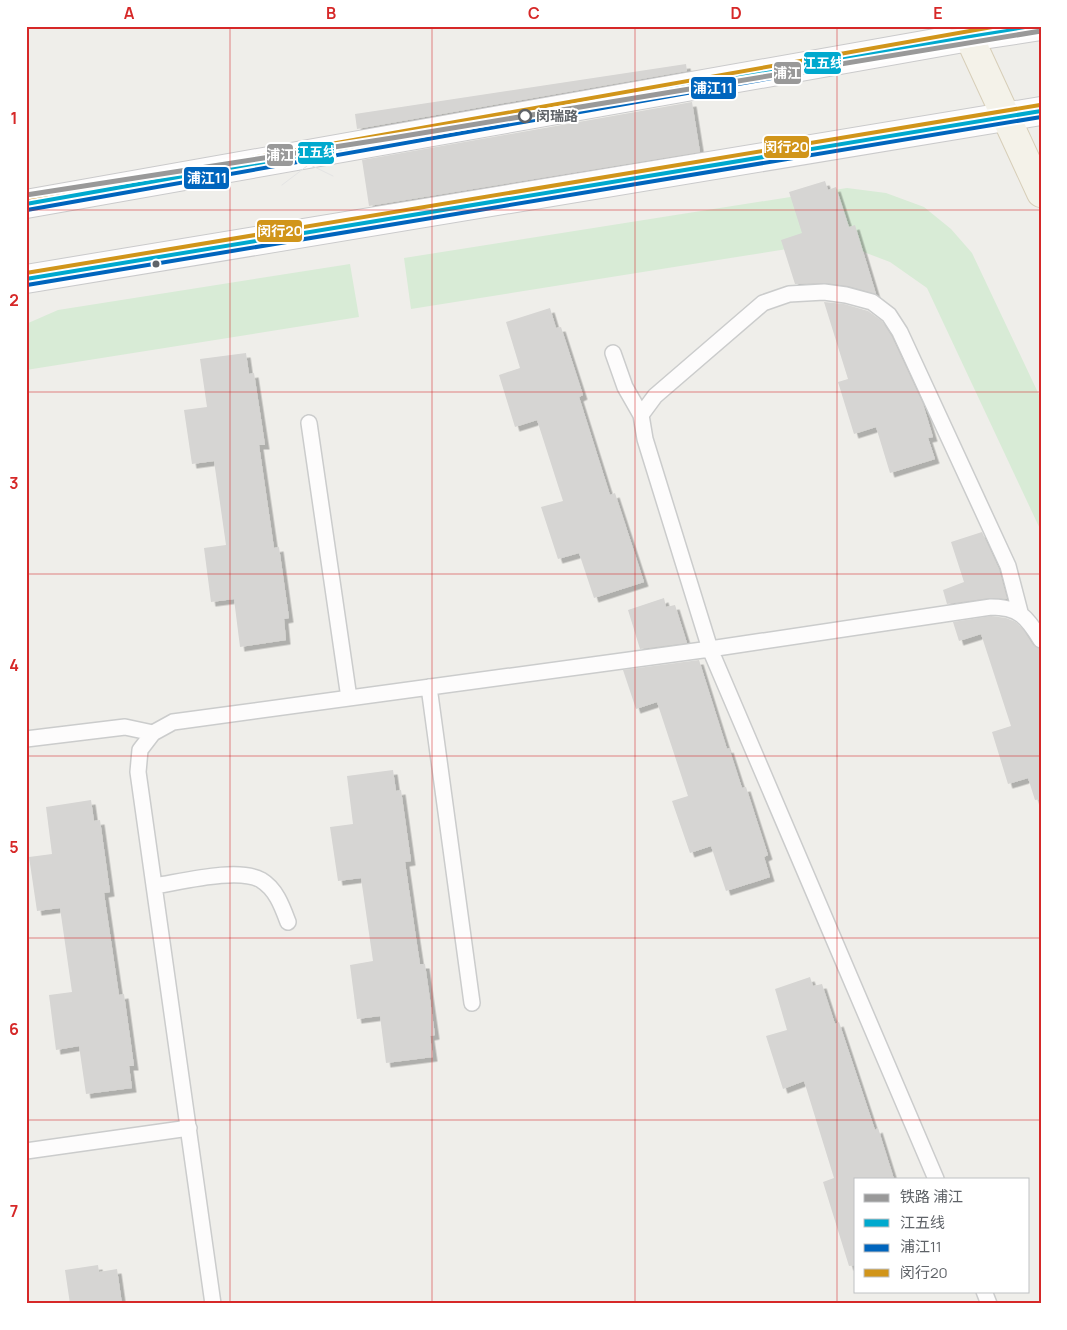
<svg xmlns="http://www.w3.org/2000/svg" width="1067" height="1330" font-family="Manrope,'Noto Sans SC',sans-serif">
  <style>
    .green { fill: #d8ebd6 }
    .building { fill: #d6d5d3; filter: url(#shadow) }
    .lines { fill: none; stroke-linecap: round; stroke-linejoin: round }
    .lane-casing { stroke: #cbcccc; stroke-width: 18 }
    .secondary-casing { stroke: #cacacb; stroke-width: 30 }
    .primary-casing { stroke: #d7ceb8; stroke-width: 30 }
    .lane { stroke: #fdfcfc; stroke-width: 15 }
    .secondary { stroke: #fdfcfc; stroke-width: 28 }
    .primary { stroke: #f4f2e9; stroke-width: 28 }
    .tram { stroke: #e4e4e4; stroke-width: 1 }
    .bus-1-casing { stroke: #fff; stroke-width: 8 }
    .bus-2-casing { stroke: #fff; stroke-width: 8 }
    .bus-3-casing { stroke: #fff; stroke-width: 8 }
    .bus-1 { stroke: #00a9ce; stroke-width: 4 }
    .bus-2 { stroke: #0065bd; stroke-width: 4 }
    .bus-3 { stroke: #d1951a; stroke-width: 4 }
    .rail-1-casing { stroke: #fff; stroke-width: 9 }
    .rail-1 { stroke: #999; stroke-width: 5 }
    .grid { fill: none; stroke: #d62828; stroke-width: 1; stroke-opacity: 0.55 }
    .stop-dot { fill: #fff; stroke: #5f6368; stroke-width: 2.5 }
    .bus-dot { fill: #5f6368; stroke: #fff; stroke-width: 2 }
    .labels { text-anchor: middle; stroke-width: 4; stroke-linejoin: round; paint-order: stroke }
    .stop-label { font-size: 14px; font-weight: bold; fill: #5f6368; stroke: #fff; text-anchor: start }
    .line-badge { stroke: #fff; stroke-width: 2 }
    .badge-label { font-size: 14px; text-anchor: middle; font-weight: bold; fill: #fff }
    .neatline { fill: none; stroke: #d62828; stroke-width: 2 }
    .grid-label { font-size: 16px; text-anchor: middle; font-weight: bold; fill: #d62828 }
  </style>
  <defs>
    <filter id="shadow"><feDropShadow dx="4.5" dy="4.5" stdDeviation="0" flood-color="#0004"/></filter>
  </defs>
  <rect width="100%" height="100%" fill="#efeeea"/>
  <path class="green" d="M847 188 886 193 924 207 951 229 972 253 1041 399V531L927 288 890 262 848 246 812 245 411 309 404 258Z
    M350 264 359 317 26 370V324L58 310Z"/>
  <path class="building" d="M686 64 687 71 357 129 355 114Z
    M692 102 700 152 369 206 362 160Z
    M825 181 828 190 836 187 849 227 855 225 876 294 848 286 825 283 795 284 781 240 802 233 789 192Z
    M824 302 844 304 868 311 882 321 892 337 923 404 933 437 928 438 935 459 890 473 876 427 854 434 838 382 848 379Z
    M550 308 556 328 561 327 583 395 579 397 610 495 615 493 644 582 594 598 579 553 558 559 541 507 563 501 537 420 515 427 499 375 520 368 506 322Z
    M246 353 249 374 254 373 265 445H259L274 548 279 547 289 618 284 619 286 640 240 647 234 599 211 602 204 548 226 545 214 461 192 464 184 410 207 407 200 359Z
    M982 532 999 569 1007 599 990 598 947 604 943 590 964 582 951 542Z
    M664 598 666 607 675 605 687 643 640 649 628 610Z
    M991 616 1006 618 1016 622 1024 631 1033 645 1040 649 1041 652V799L1035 800 1028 778 1008 784 992 732 1011 726 981 634 959 641 953 622Z
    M699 660 727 749 729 748 742 788 746 787 768 855 764 857 770 877 726 891 711 846 690 853 672 801 688 796 657 702 636 709 623 670Z
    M393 770 396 791 401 790 411 861 405 862 415 931 420 964H425L435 1035 430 1036 433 1057 386 1063 380 1016 357 1019 350 965 373 961 361 878 338 881 330 827 353 824 347 776Z
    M91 800 94 821 100 820 110 892 104 893 119 995 124 994 134 1066H129L132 1088 86 1094 79 1046 56 1050 49 995 72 992 60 908 37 911 29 857 52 854 46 807Z
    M810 977 813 986 822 984 835 1024 839 1022 875 1130 878 1128 894 1179H856V1265L849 1266 823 1182 834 1178 804 1081 783 1089 766 1036 787 1030 775 989Z
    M98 1265 99 1272 117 1269 122 1304H70L65 1270Z"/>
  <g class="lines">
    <defs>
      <path id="lane" d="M613 353 625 387 641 415
        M309 423 349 698
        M429 687 472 1003
        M26 739 125 727 153 733
        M154 886C181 882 238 867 261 880 276 889 282 906 288 922
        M26 1151 189 1128
        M936 1179 710 649 645 439 641 415 655 396 763 303 789 294 824 292 846 295 872 302 889 315 900 332 1008 566 1020 612
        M984 1291 989 1304
        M213 1304 138 772 140 750 153 733 173 722 710 649 991 607C1019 607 1027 617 1041 640"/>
      <path id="secondary" d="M26 204 969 37 1041 26
        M26 279 1041 111"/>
      <path id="primary" d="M964 26 1041 193"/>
    </defs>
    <use href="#lane" class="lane-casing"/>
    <use href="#secondary" class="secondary-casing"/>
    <use href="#primary" class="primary-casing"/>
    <use href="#lane" class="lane"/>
    <use href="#secondary" class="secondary"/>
    <use href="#primary" class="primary"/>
    <path class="tram" d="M288 154 333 176
      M282 185 332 147"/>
    <defs>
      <path id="bus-1" d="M26 204 969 37 1039 26
        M26 279 1041 111"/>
      <path id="bus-2" d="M27 210 970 43 1041 32
        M27 285 1041 117"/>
      <path id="bus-3" d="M26 198 998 26
        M26 273 1040 105"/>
    </defs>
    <use href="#bus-1" class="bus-1-casing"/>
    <use href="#bus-2" class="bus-2-casing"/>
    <use href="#bus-3" class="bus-3-casing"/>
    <use href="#bus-1" class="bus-1"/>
    <use href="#bus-2" class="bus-2"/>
    <use href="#bus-3" class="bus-3"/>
    <defs>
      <path id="rail-1" d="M26 195 392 138 1041 31"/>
    </defs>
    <use href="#rail-1" class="rail-1-casing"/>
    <use href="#rail-1" class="rail-1"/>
  </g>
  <path class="grid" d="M230 26V1304M432 26V1304M635 26V1304M837 26V1304M26 210H1041M26 392H1041M26 574H1041M26 756H1041M26 938H1041M26 1120H1041"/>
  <circle class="stop-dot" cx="525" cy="116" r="6"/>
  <circle class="bus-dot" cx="156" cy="264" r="4.5"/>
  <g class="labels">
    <g class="stop-label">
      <text x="536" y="121">闵瑞路</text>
    </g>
  </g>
  <g class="line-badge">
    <rect x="803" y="51" width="39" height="24" rx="5" fill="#00a9ce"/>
    <rect x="773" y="61" width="29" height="24" rx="5" fill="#999"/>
    <rect x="690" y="76" width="47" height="24" rx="5" fill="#0065bd"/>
    <rect x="763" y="135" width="47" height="24" rx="5" fill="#d1951a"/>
    <rect x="297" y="141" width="38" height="24" rx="5" fill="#00a9ce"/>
    <rect x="266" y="143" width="28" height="24" rx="5" fill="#999"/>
    <rect x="183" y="166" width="47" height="24" rx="5" fill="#0065bd"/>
    <rect x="256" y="219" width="47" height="24" rx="5" fill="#d1951a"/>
  </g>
  <g class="badge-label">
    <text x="823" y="68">江五线</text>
    <text x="787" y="78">浦江</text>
    <text x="713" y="93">浦江11</text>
    <text x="786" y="152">闵行20</text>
    <text x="316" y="157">江五线</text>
    <text x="280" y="160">浦江</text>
    <text x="207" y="183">浦江11</text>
    <text x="280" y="236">闵行20</text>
  </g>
  <rect width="1067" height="1330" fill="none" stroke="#ffffff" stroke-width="55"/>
  <rect x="854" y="1178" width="175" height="115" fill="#ffffff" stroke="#bfc1c3"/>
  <rect x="864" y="1194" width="25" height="8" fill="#999999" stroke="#bfc1c3"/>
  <text x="900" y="1202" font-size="15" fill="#5f6368">铁路 浦江</text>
  <rect x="864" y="1219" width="25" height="8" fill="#00a9ce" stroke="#bfc1c3"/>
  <text x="900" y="1228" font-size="15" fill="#5f6368">江五线</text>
  <rect x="864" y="1244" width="25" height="8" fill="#0065bd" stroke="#bfc1c3"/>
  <text x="900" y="1252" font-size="15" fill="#5f6368">浦江11</text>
  <rect x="864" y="1269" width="25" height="8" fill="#d1951a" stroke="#bfc1c3"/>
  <text x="900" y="1278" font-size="15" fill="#5f6368">闵行20</text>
  <rect x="28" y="28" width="1012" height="1274" class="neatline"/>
  <g class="grid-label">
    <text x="129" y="19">A</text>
    <text x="331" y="19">B</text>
    <text x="534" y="19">C</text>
    <text x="736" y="19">D</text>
    <text x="938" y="19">E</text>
    <text x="14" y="124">1</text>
    <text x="14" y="306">2</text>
    <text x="14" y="489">3</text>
    <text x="14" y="671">4</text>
    <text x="14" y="853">5</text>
    <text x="14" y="1035">6</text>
    <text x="14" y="1217">7</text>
  </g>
</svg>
